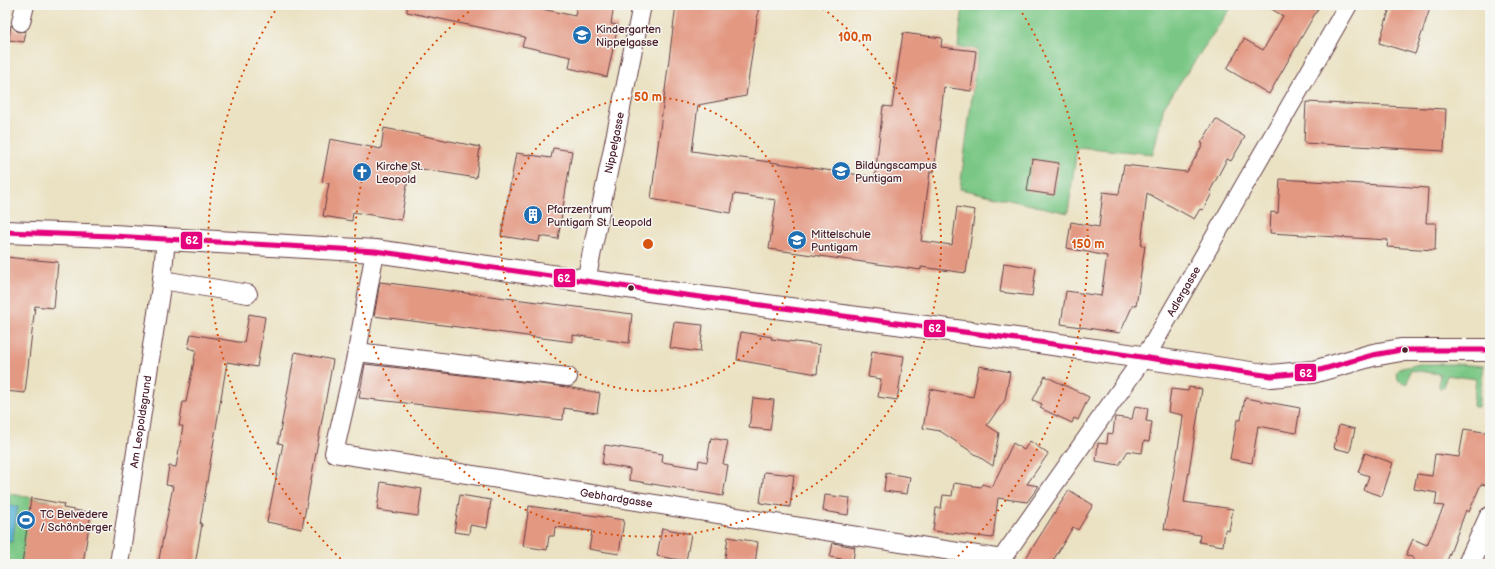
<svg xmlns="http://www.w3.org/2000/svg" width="1495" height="569" font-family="'Balsamiq Sans',sans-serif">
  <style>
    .green { fill: #7ac785; stroke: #627358 }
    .water { fill: #57b3d5; stroke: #506980 }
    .building { fill: #e39882 }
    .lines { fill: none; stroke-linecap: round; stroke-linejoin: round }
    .street-casing { stroke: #623c42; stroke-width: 20 }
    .secondary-casing { stroke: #623c42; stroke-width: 24 }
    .street { stroke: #fff; stroke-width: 18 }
    .secondary { stroke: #fff; stroke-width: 22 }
    .bus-1-casing { stroke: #f6f6f2; stroke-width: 8 }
    .bus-1 { stroke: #e5007d; stroke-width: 5 }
    .ring { fill: none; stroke: #d8530f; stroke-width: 2; stroke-dasharray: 2 4 }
    .bus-dot { fill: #4a1f2b; stroke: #f6f6f2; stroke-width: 1.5 }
    .labels { text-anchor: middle; stroke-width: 3; stroke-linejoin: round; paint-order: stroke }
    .poi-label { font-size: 11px; fill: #4a1f2b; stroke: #f6f6f2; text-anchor: start }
    .street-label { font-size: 11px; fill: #4a1f2b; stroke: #f6f6f2 }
    .centre { fill: #d8530f; stroke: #f6f6f2; stroke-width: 2 }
    .ring-label { font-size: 12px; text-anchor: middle; font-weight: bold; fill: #d8530f; stroke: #f6f6f2; stroke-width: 3; stroke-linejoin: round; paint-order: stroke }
    .line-badge { stroke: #f6f6f2; stroke-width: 1.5 }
    .badge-label { font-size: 11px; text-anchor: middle; font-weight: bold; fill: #fff }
  </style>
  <rect width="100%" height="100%" fill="#f6f6f2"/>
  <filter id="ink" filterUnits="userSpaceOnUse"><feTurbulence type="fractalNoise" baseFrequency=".025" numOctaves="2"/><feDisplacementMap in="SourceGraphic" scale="8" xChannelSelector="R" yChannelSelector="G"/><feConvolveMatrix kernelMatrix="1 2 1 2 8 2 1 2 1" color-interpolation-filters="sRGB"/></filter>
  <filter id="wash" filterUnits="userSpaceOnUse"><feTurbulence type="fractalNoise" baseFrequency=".012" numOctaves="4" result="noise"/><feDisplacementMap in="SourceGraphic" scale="16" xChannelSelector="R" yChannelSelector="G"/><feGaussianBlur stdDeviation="0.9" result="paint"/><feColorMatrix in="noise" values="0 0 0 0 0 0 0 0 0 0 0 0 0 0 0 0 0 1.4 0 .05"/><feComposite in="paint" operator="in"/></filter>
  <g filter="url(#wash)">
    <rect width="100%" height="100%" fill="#ebe2c3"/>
    <path class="green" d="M963 5H1233L1164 106 1153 154 1077 147 1068 213 960 189 978 49 958 47Z
      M1420 364H1455L1484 366 1478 407H1474L1473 405 1476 379 1446 375 1444 387 1441 389 1439 387 1440 374 1410 370 1407 384 1399 381 1396 374 1398 369Z
      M5 493 50 501 40 564H5Z"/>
    <path class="water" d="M5 505 18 507 12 542 5 541Z"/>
    <g id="blocks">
      <path class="building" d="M407 5H523L575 16 577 5H614L611 24 618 25 607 77 569 68 571 57 522 46 525 37 407 12Z
        M676 5H759L746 96 698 105 692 151 875 177 883 106 892 107 903 33 942 38 941 47 976 51 971 91 944 87 934 172H930L921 241 952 245 957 207 975 210 966 273 921 267V270L769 249 776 200 734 194 731 213 651 199Z
        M1265 5H1320L1269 94 1227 69 1244 39 1263 50 1283 16Z
        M1396 5H1431L1415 54 1379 43 1390 8 1395 10Z
        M11 25 18 32 26 31 24 42 9 40Z
        M1306 102 1446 109 1444 151 1304 143Z
        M1216 119 1245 137 1231 161 1227 159 1210 191 1212 193 1203 210 1200 209 1194 219 1147 193 1141 246H1145L1136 306 1133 305 1120 333 1061 324 1066 291 1101 296 1107 256 1067 248 1071 222 1099 227 1103 192 1119 194 1124 165 1187 172 1203 144 1201 143Z
        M384 128 480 147 476 178 410 167 401 220 353 212 352 221 323 216 329 183 322 182 330 139 381 149Z
        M553 148 572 151 558 239 540 236 539 242 501 236 516 153 551 158Z
        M1032 159 1059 163 1054 195 1027 191Z
        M1280 179 1428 188 1426 223H1436L1435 250 1387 247 1388 240 1270 233 1271 212 1278 213Z
        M5 257 58 262 54 308 35 306 25 393 5 391Z
        M1004 263 1036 268 1032 296 1000 292Z
        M380 282 632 314 629 343 573 335V342L374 316Z
        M249 314 265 317 257 367 227 362 200 524H202L195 564H158L173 486 166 485 169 466 176 467 183 426H179L183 402H186L196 350 188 348 191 334 244 343Z
        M674 322 703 325 700 352 670 348Z
        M741 332 772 337 771 339 820 345 817 374 737 360Z
        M872 351 904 356 897 400 878 397 881 379 868 377Z
        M295 352 333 360 302 529 267 522 283 444 278 443Z
        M365 364 567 387 600 393 597 413 564 408 563 420 359 398Z
        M979 366 1010 372 1005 400 987 425 999 433 993 466 940 431 923 428 930 389 973 397Z
        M1045 376 1089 397 1078 420 1074 418 1072 423 1040 408 1042 404 1033 400Z
        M1189 387 1202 389 1184 502 1233 509 1229 531 1225 530 1223 546 1199 542 1200 535 1164 529 1182 425 1183 415 1168 412 1171 389 1188 391Z
        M753 398 774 400 770 430 749 428Z
        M1245 398 1300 408 1296 433 1258 426 1252 463 1230 459 1237 420H1241Z
        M1135 406 1148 408 1146 421 1152 422 1149 442 1144 441 1142 453 1128 451 1119 465 1096 461 1098 443 1107 444 1108 433 1113 434 1115 417 1132 419Z
        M1339 425 1355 429 1350 452 1334 448Z
        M1464 429 1490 433V457L1486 485 1481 484 1469 512 1466 510 1446 564H1411L1414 558 1406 555 1413 539 1427 545 1444 506 1435 505 1437 493 1414 489 1417 474 1432 476 1435 454 1459 457Z
        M711 438 728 441 723 464 728 465 723 496 629 480 630 469 602 464 605 445 663 454 662 462 698 468 699 460 707 462Z
        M1030 441 1048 454 1027 484 1039 486 1027 502 998 498 993 538 933 531 936 508H941L943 495 952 496 954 483 981 487 982 484 992 487 1013 443 1024 450Z
        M1365 453 1393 463 1382 496 1364 490 1369 476 1358 472Z
        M764 472 794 475 790 507 760 503Z
        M886 473 910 477 907 494 884 491Z
        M381 482 422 489 418 516 377 510Z
        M1069 490 1093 505 1078 530 1073 527 1051 564H1022Z
        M460 495 491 500 487 528 470 525 469 534 454 532Z
        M825 495 850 498 848 515 823 511Z
        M31 498 64 504 63 508 91 513 83 564H22Z
        M529 506 624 520 619 554 589 549 592 531 555 527 554 536H549L547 550 523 546Z
        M662 528 691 534 686 561 657 556Z
        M728 537 758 542 755 564H724Z
        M833 543 855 547 853 561 830 557Z"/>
    </g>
  </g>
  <g filter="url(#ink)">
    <use href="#blocks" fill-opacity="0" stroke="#623c42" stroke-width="1"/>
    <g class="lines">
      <defs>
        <g id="street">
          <path d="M21 22 25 5"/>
          <path id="s1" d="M375 251 357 352 334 453 1002 559"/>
          <path d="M162 280 248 294"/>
          <path id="s2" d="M586 281 642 5"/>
          <path d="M357 352 568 377"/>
          <path id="s3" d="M119 564 162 280 166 239"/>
          <path id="s4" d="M998 564 1153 344 1348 5"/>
        </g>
        <path id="secondary" d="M5 232 113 236 375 251 670 293 1039 342 1271 376 1313 372 1373 355 1401 350H1490
          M1469 564 1490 518"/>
      </defs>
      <use href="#street" class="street-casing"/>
      <use href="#secondary" class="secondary-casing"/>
      <use href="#street" class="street"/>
      <use href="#secondary" class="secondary"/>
      <defs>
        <path id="bus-1" d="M5 232 113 236 375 251 670 293 1039 342 1271 376 1313 372 1373 355 1401 350H1490"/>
      </defs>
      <use href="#bus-1" class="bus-1-casing"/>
      <use href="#bus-1" class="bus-1"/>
    </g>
  </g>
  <g class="ring">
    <circle cx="648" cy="244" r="147"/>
    <path d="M818 5A293 293 0 1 1 478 5"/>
    <path d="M345 563A440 440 0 0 1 277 8M1019 8A440 440 0 0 1 951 563"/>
  </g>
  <defs>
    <symbol id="school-disc" viewBox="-11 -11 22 22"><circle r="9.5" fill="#1f6fb2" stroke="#f6f6f2"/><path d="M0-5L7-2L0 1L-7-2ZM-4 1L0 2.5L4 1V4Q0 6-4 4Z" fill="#fff"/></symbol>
    <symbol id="church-disc" viewBox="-11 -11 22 22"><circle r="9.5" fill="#1f6fb2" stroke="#f6f6f2"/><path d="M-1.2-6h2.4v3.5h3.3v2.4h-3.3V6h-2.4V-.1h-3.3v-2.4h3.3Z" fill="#fff"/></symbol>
    <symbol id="building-disc" viewBox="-11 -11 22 22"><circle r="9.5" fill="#1f6fb2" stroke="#f6f6f2"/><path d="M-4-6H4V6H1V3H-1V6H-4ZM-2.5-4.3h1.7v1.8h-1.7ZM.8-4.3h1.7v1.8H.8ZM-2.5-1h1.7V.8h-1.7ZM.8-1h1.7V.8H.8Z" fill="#fff"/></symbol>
    <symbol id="stadium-disc" viewBox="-11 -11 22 22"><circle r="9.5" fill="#1f6fb2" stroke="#f6f6f2"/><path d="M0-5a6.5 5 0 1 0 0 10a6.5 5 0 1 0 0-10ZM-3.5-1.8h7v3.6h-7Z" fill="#fff"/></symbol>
  </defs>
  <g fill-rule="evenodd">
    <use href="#school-disc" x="571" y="24" width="22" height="22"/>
    <use href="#school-disc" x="830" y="160" width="22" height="22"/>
    <use href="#church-disc" x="351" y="161" width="22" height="22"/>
    <use href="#building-disc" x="522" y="204" width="22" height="22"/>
    <use href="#school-disc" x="786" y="229" width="22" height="22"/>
    <use href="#stadium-disc" x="15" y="509" width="22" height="22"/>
  </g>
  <g class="bus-dot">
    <circle cx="631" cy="288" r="3.5"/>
    <circle cx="1405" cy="350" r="3.5"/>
  </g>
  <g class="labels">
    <g class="poi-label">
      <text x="596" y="33">Kindergarten<tspan x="596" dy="13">Nippelgasse</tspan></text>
      <text x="855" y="169">Bildungscampus<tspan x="855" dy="13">Puntigam</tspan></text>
      <text x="376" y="170">Kirche St.<tspan x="376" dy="13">Leopold</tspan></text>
      <text x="547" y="213">Pfarrzentrum<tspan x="547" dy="13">Puntigam St. Leopold</tspan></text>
      <text x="811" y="238">Mittelschule<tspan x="811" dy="13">Puntigam</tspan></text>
      <text x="40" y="518">TC Belvedere<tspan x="40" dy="13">/ Schönberger</tspan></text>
    </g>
    <g class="street-label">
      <text dy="4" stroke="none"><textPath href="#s2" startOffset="141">Nippelgasse</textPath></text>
      <text dy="4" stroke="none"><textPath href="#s4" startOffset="330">Adlergasse</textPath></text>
      <text dy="4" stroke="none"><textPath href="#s3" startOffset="144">Am Leopoldsgrund</textPath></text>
      <text dy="4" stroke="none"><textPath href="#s1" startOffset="492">Gebhardgasse</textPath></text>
    </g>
  </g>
  <circle cx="648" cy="244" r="6" class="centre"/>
  <g class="ring-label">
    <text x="855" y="41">100 m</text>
    <text x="648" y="101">50 m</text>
    <text x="1088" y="248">150 m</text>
  </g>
  <g class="line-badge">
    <rect x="180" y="231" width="23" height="19" rx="4" fill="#e5007d"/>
    <rect x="553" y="268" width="23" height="20" rx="4" fill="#e5007d"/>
    <rect x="923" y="319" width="23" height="19" rx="4" fill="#e5007d"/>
    <rect x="1294" y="363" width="23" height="19" rx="4" fill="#e5007d"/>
  </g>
  <g class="badge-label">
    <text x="192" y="244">62</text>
    <text x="564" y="282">62</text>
    <text x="935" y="332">62</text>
    <text x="1306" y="377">62</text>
  </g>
  <rect width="1495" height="569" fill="none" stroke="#f6f6f2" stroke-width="20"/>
</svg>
